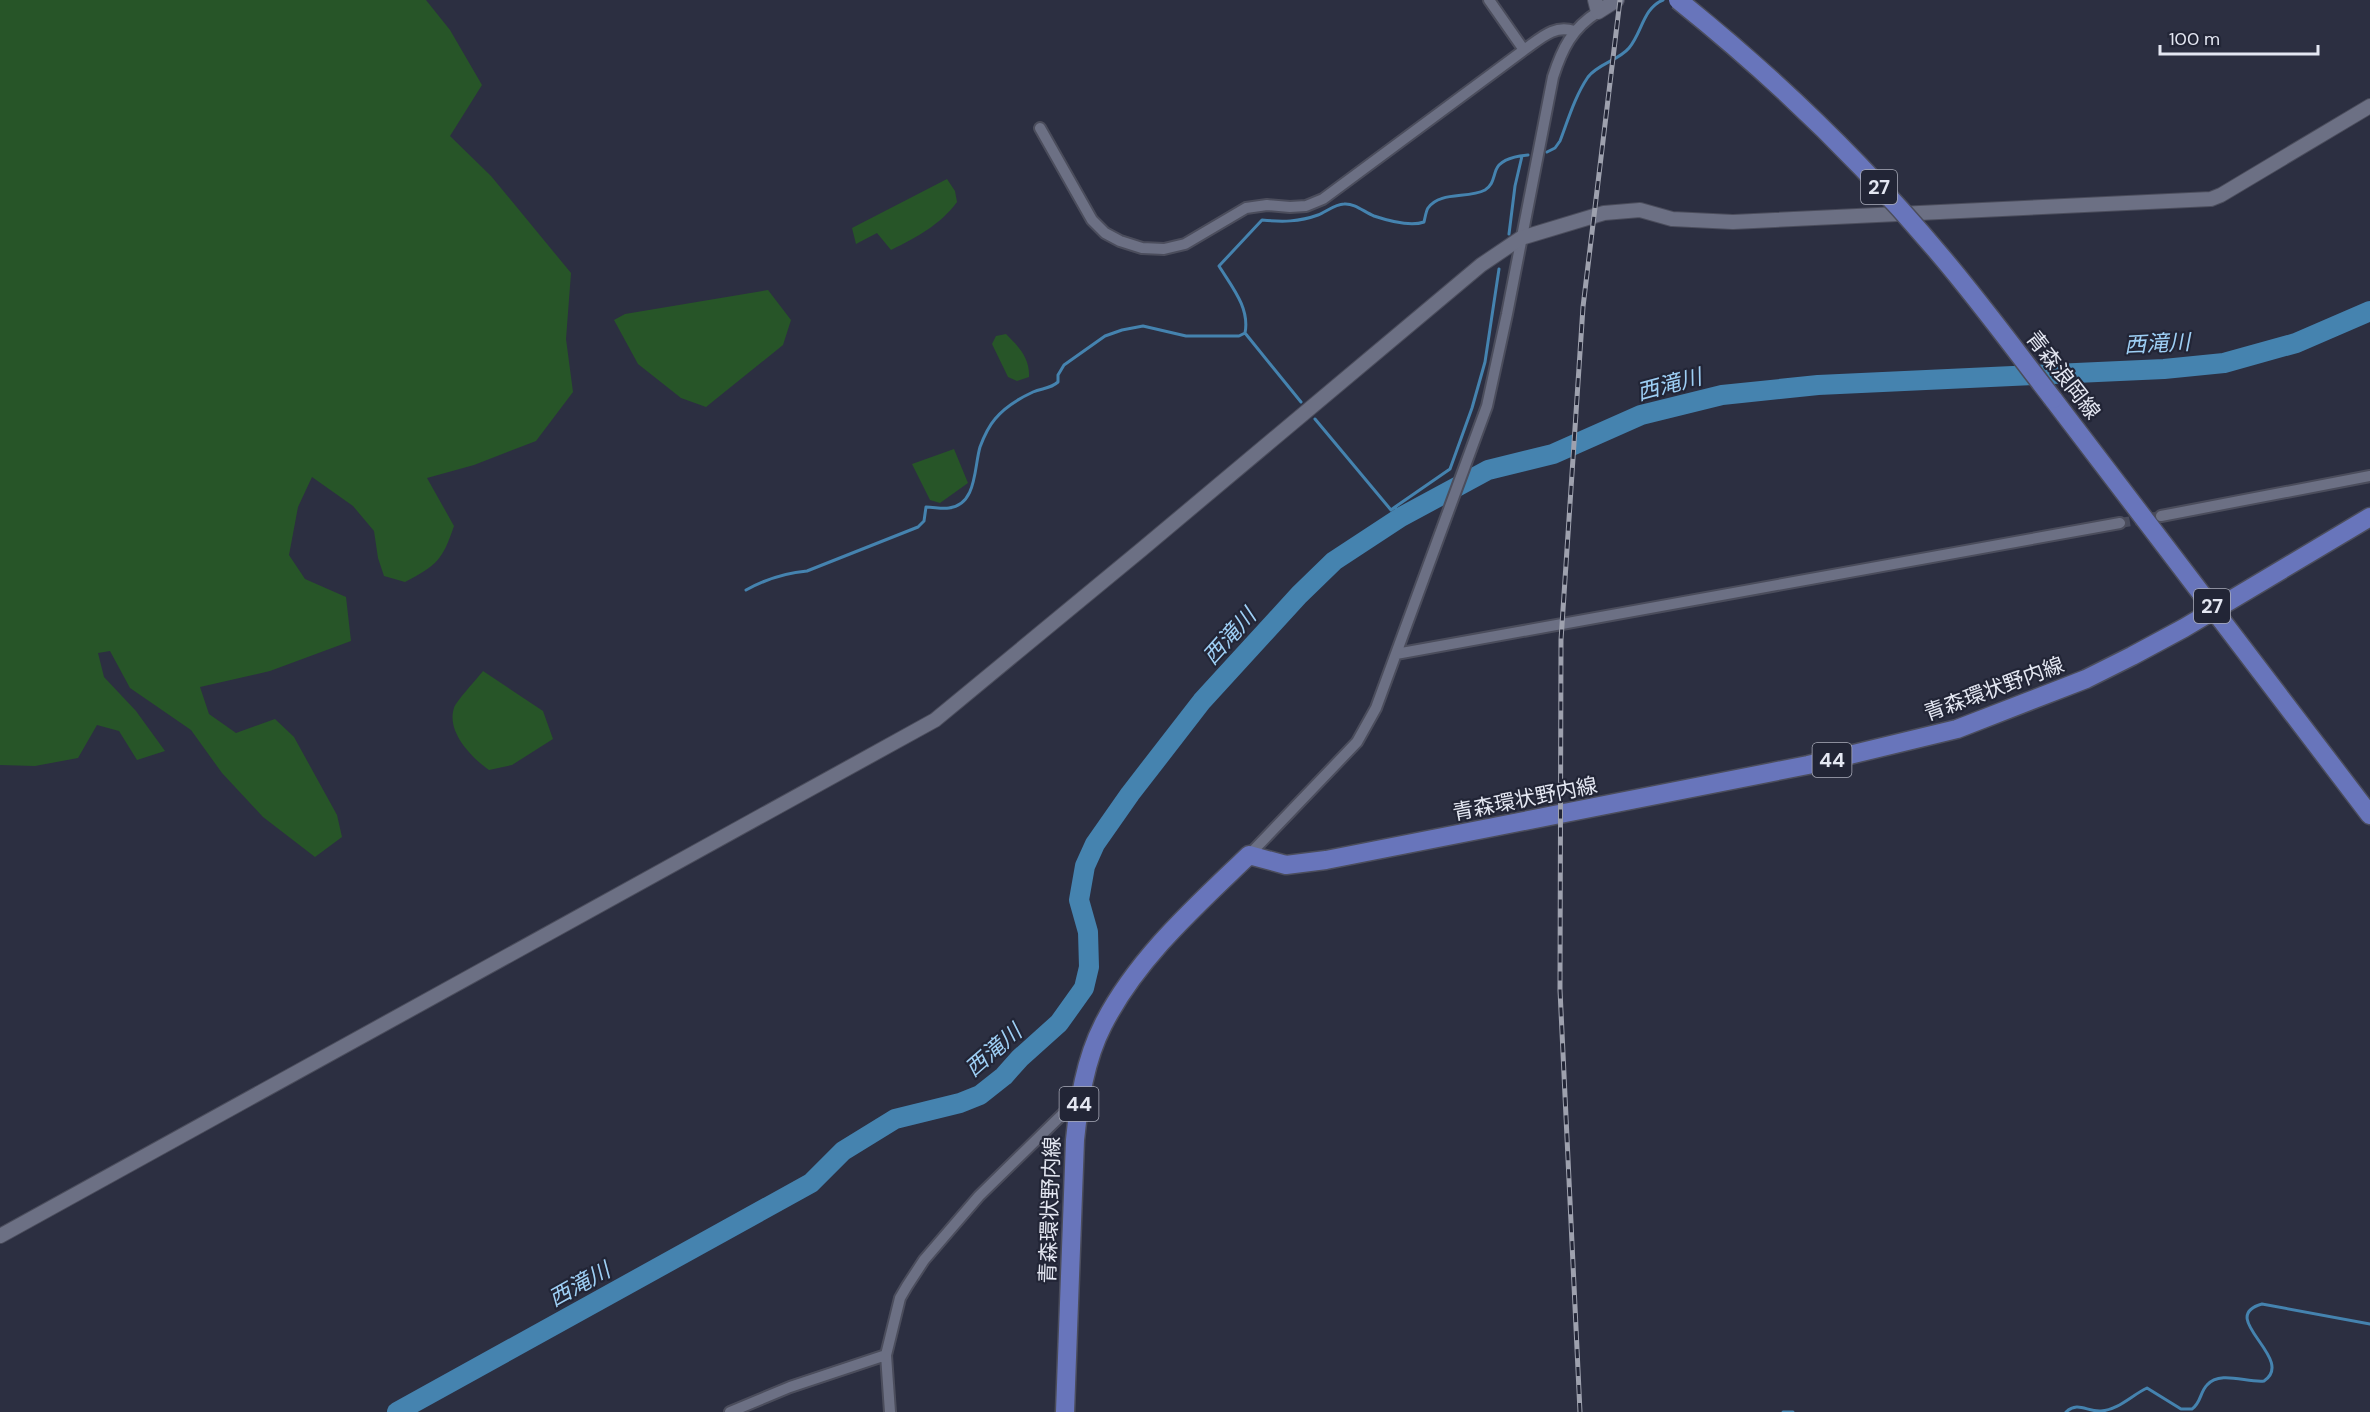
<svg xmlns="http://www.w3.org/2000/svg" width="2370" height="1412" font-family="'DM Sans','Noto Sans JP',sans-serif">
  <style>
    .green { fill: #275528 }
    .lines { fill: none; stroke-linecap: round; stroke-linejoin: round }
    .stream { stroke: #4583af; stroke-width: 3 }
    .river { stroke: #4583af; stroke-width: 20 }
    .minor-tunnel { stroke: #484b5c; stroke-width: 10; stroke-dasharray: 10 5; stroke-linecap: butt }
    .minor-casing { stroke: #4b4d5c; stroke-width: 14 }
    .tertiary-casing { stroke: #4b4d5c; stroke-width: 16 }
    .primary-casing { stroke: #4b4d5c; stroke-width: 21 }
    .minor { stroke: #6c7084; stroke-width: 10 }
    .tertiary { stroke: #6c7084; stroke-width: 14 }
    .primary { stroke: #6875bb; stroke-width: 18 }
    .rail-casing { stroke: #9ea1ae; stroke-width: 5 }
    .rail { stroke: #222536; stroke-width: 3; stroke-dasharray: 9; stroke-linecap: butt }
    .primary-bridge-casing { stroke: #4b4d5c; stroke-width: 21; stroke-linecap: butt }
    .primary-bridge { stroke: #6875bb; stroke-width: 18 }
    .labels { text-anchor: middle; stroke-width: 4.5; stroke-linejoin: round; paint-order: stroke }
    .shield { fill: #222536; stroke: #aaadba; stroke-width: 1.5 }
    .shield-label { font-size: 20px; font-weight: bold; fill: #e4e7f2 }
    .street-label { font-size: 21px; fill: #e4e7f2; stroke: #222536 }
    .water-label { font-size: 22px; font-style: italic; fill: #9ecff5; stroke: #222536 }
  </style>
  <rect width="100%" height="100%" fill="#2c2f41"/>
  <path class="green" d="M0 0H426L450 30 482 85 450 136 491 176 571 273 566 339 573 392 536 441 474 465 427 478 454 526C442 561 437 565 405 582L384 576 378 558 374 531 353 506 312 477 298 507 289 555 305 579 346 597 351 641 270 671 200 687 209 714 236 733 275 719 294 737 337 815 342 837 315 857 263 817 222 773 191 730 130 688 110 651 98 653 104 677 136 711 165 751 137 760 119 731 97 725 78 758 35 766 0 765Z
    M947 179 955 191 957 202C940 225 917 237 891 250L877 233 856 244 852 228Z
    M768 290 791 320 783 345 706 407 681 398 638 364 614 320 625 314Z
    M1006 334C1019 347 1030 358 1029 377L1017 381 1008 377 992 344 996 336Z
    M954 449 968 483 940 503 930 500 912 464Z
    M483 671 543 711 553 739 512 765 489 770C472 758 446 732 454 708 456 701 477 679 483 671Z"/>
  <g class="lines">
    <path class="stream" d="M1547 152 1555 148 1560 141C1568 120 1575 96 1588 77 1598 64 1619 60 1629 48 1642 33 1643 8 1663 0
      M1509 234 1515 186 1522 156
      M1245 333 1301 402
      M1315 419 1391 510 1395 507
      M1401 517 1395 507 1450 469 1472 408 1485 362 1499 269
      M746 590C766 579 784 573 807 571L918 527 924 521 926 507C934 507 941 509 949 508 977 505 974 467 980 447 983 439 989 426 995 419 1004 408 1020 398 1033 392 1042 388 1050 389 1058 382V375L1064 365 1105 336 1122 330 1143 326 1186 336H1239L1245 333C1250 308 1232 287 1219 266L1262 220C1282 222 1299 222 1318 215 1326 212 1335 204 1344 204 1355 203 1364 212 1374 216 1389 221 1410 227 1424 222 1425 218 1426 211 1428 208 1440 191 1468 199 1485 190 1493 185 1493 178 1496 170 1500 159 1517 156 1528 155
      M1783 1412H1793
      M2066 1412C2078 1401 2087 1412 2101 1411 2118 1410 2132 1395 2147 1388L2181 1409H2192C2201 1403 2200 1392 2207 1385 2220 1370 2247 1383 2264 1381 2297 1359 2215 1317 2262 1304L2370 1324"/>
    <path class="river" d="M397 1412 811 1183 843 1151 895 1119 960 1103 980 1095 1004 1076 1020 1058 1059 1023 1084 988 1089 967 1088 932 1079 900 1085 866 1095 844 1130 794 1202 701 1299 595 1334 561 1401 517 1488 470 1553 454 1641 415 1722 395 1818 385 2164 369 2224 363 2296 343 2370 311"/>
    <path class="minor-tunnel" d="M2120 523 2161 516"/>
    <defs>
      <path id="minor" d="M1489 0 1524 50
        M1040 128 1092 220 1105 233 1120 241 1142 248 1164 249 1185 244 1246 208 1267 205 1290 207 1306 206 1323 199 1524 50C1540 39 1554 24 1574 31
        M2161 516 2370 476
        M1396 654 2120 523
        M1249 855 1357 742 1376 708 1487 406 1507 314 1553 77C1562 49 1572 28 1598 12
        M730 1412 790 1387 886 1355
        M890 1412 886 1355 900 1298 907 1286 924 1260 979 1196 1079 1098"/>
      <path id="tertiary" d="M1595 0 1598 12 1617 0
        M0 1236 935 720 1141 550 1481 265 1521 238 1604 213 1640 210 1672 219 1733 222 2211 199 2221 195 2370 106"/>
      <path id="primary" d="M2053 399 2370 815
        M1065 1412 1075 1140C1079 1101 1085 1060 1103 1025 1137 958 1196 906 1249 855L1286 865 1326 860 1808 765 1957 729 2086 679 2132 656 2184 628 2370 517"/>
    </defs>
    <use href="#minor" class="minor-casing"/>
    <use href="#tertiary" class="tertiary-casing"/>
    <use href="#primary" class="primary-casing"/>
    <use href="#minor" class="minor"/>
    <use href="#tertiary" class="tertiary"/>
    <use href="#primary" class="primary"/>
    <defs>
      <path id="rail" d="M1580 1412 1560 990 1561 640 1583 307 1620 0"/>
    </defs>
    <use href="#rail" class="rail-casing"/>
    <use href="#rail" class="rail"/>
    <defs>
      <path id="primary-bridge" d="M1678 0C1773 76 1863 163 1941 256 1980 302 2016 351 2053 399"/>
    </defs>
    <use href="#primary-bridge" class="primary-bridge-casing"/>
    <use href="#primary-bridge" class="primary-bridge"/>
  </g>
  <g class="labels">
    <g class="shield">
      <rect x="1861" y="170" width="36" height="34" rx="4.5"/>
      <rect x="2194" y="589" width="36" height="34" rx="4.5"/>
      <rect x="1812.5" y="743" width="39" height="34" rx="4.5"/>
      <rect x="1059.5" y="1087" width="39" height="34" rx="4.5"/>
    </g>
    <g class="shield-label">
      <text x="1879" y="194">27</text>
      <text x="2212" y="613">27</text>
      <text x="1832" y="767">44</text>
      <text x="1079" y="1111">44</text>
    </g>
    <g class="street-label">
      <text transform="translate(2063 375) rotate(52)" y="7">青森浪岡線</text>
      <text transform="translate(1994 689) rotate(-20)" y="7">青森環状野内線</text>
      <text transform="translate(1525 799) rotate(-11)" y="7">青森環状野内線</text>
      <text transform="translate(1050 1210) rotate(-88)" y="7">青森環状野内線</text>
    </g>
    <g class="water-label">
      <text transform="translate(2157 343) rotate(-3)" y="8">西滝川</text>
      <text transform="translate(1669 384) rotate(-15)" y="8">西滝川</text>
      <text transform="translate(1229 636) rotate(-48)" y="8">西滝川</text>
      <text transform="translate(993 1050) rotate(-41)" y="8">西滝川</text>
      <text transform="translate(579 1284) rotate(-29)" y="8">西滝川</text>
    </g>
  </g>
  <path d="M2160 45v9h158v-9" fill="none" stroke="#e4e7f2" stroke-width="3"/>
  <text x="2169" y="45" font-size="18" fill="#e4e7f2" stroke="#222536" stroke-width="4.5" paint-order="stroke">100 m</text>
</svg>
